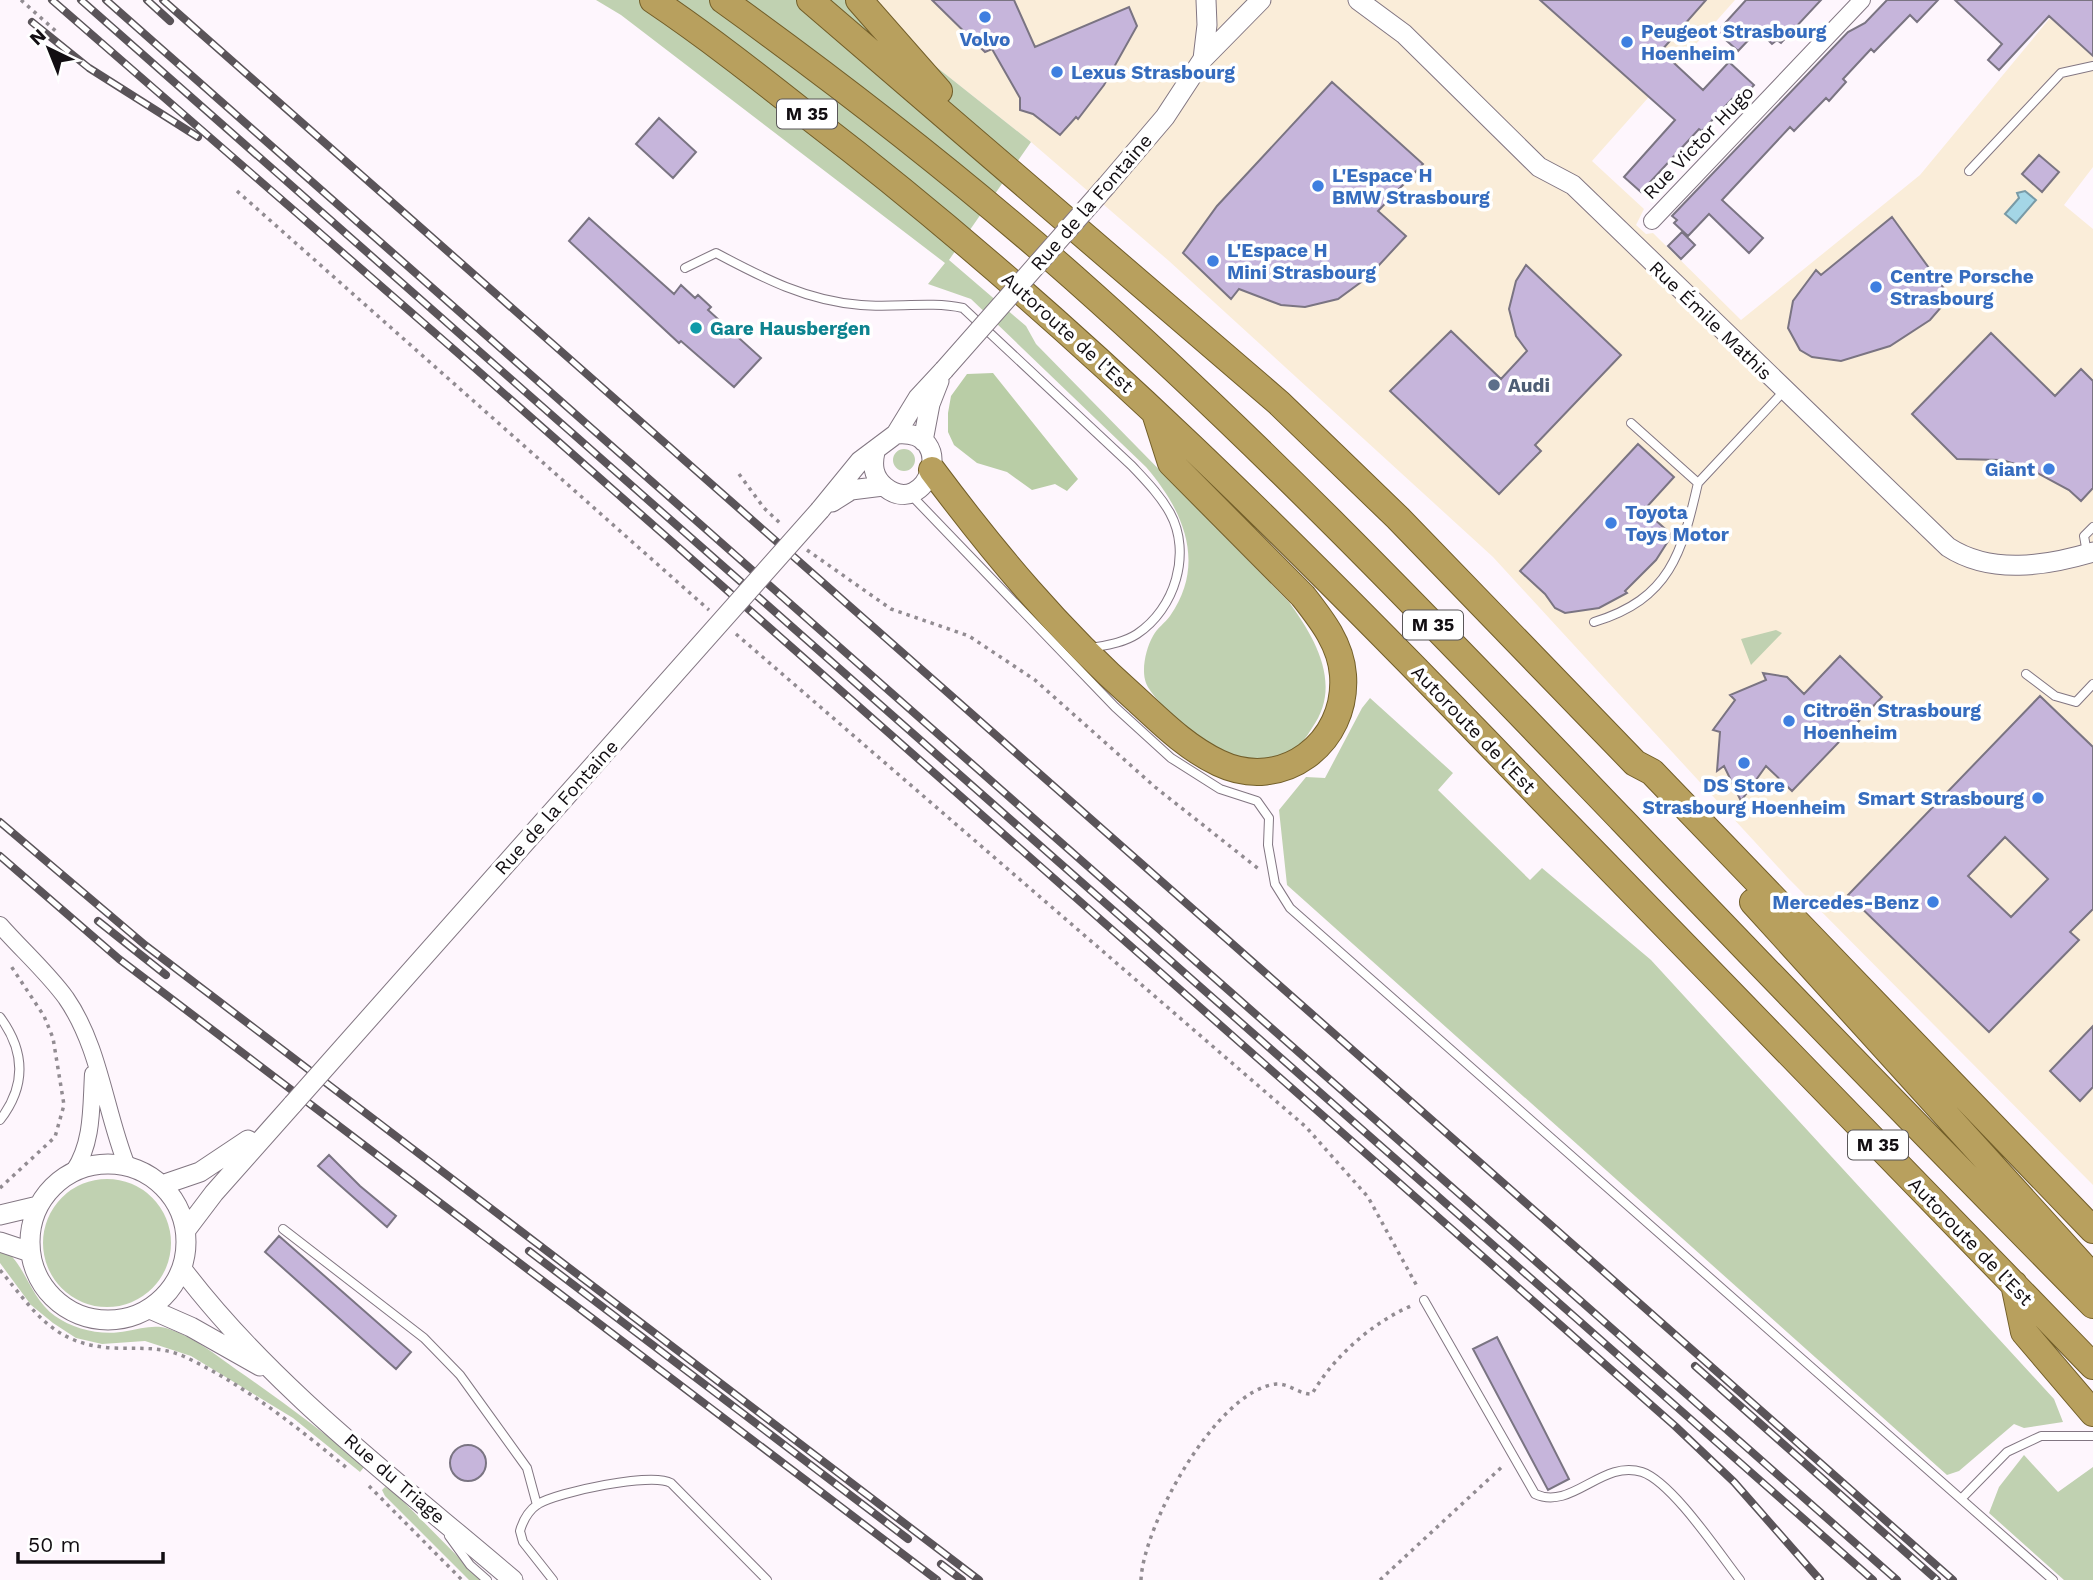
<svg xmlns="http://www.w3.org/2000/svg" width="2093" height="1580" font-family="'Work Sans',sans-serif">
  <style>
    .commercial { fill: #faedd9 }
    .green { fill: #c0d1b1 }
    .forest { fill: #b9cda6 }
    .water { fill: #a4d6e6; stroke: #789aa6; stroke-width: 2 }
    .building { fill: #c6b5db; stroke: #7a7482; stroke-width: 2; fill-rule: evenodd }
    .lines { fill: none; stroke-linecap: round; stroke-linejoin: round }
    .service-casing { stroke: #827682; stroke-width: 10 }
    .minor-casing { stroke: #827682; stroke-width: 18 }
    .tertiary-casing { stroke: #827682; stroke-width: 21 }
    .trunk-casing { stroke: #725e29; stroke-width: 28 }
    .path { stroke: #928c92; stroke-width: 3.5; stroke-dasharray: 3.5 5; stroke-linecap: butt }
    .service { stroke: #fff; stroke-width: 8 }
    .minor { stroke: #fff; stroke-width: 16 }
    .tertiary { stroke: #fff; stroke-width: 19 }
    .trunk { stroke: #b8a05e; stroke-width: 26 }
    .rail-casing { stroke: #5a5459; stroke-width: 8 }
    .rail { stroke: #fff; stroke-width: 5; stroke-dasharray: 16; stroke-linecap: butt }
    .tertiary-bridge-casing { stroke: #827682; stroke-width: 21; stroke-linecap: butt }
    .tertiary-bridge { stroke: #fff; stroke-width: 19 }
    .shop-dot { fill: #3f7fe0; stroke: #fff; stroke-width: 2.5 }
    .culture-dot { fill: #0f9aa8; stroke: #fff; stroke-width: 2.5 }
    .service-dot { fill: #5c6f8a; stroke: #fff; stroke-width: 2.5 }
    .labels { text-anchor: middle; stroke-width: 7; stroke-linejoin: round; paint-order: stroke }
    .shield { fill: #fff; stroke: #595659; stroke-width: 2 }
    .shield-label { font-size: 18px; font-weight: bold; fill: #120e12 }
    .shop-label { font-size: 19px; font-weight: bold; fill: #366cbe; stroke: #fff; text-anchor: start }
    .street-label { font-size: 19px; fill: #120e12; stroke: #fff }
    .culture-label { font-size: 19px; font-weight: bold; fill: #0d838f; stroke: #fff; text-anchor: start }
    .service-label { font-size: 19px; font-weight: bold; fill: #4e5e75; stroke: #fff; text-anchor: start }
  </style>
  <rect width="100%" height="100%" fill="#fef6fd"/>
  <path class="commercial" d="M852 0H1735L1592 161 1644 209 1636 225 1646 234 1653 233 1741 320 1920 175 2065 0H2093V167L2064 205 2093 229V1185L1788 878 1493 557 1169 261 1031 142Z"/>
  <path class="green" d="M596 0H852L1031 142 949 260 1026 326 1036 344 1289 602C1315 638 1343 685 1312 728 1306 738 1301 745 1291 750 1275 758 1251 765 1234 759 1212 750 1155 705 1146 683 1141 670 1146 648 1153 636 1157 628 1165 623 1170 616 1207 563 1183 510 1146 467L971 299 928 284 945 263 621 15Z
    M893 460a11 11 0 1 1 22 0a11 11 0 1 1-22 0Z
    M1776 630 1782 633 1751 665 1741 639Z
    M1370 698 1453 773 1438 790 1530 880 1542 868 1651 960 2054 1399 2063 1422 2024 1428 2014 1424 1959 1471 1947 1475 1287 885 1279 810 1306 777 1325 778 1362 708Z
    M43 1243a64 64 0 1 1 128 0a64 64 0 1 1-128 0Z
    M0 1248C24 1258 29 1298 55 1316 75 1330 103 1336 127 1331 140 1329 155 1324 169 1329 194 1337 216 1355 237 1370 281 1400 323 1432 365 1466L360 1472 293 1418 191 1356 145 1341 102 1344 76 1338 53 1323 31 1305 0 1263Z
    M2024 1455 2058 1492 2093 1467V1580H2064L1989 1513 1999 1487Z
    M385 1487 393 1491 481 1580H469L385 1496 382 1490Z"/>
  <path class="forest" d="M993 373 1078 479 1067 491 1055 484 1032 490 1007 472 977 463 954 445 948 432V413L951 396 967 374Z"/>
  <path class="water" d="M2025 191 2036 200 2016 223 2005 214 2019 198 2017 193Z"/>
  <path class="building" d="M932 0H1014L1035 47 1129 7 1137 26 1104 85 1078 119 1076 117 1060 135 1033 114 1020 110V98L992 49 985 52Z
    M1540 0H1706L1661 51 1703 90 1729 62 1754 85 1737 104 1732 99 1702 131 1699 129 1641 192 1624 177 1675 120Z
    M1746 0H1821L1781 43 1777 40 1772 44 1758 30 1738 51 1717 32Z
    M1887 0H1938L1917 22 1910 15 1874 52 1871 49 1843 79 1846 82 1829 101 1826 98 1794 131 1790 127 1722 200 1763 238 1749 253 1709 214 1688 236 1674 223 1677 220 1672 216 1848 32 1865 23Z
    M1955 0H2093V56L2049 16 1999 70 1988 60 2002 44Z
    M1332 82 1423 164 1378 211 1406 236 1368 277 1338 299 1305 307 1281 305 1239 289 1231 299 1183 253 1217 206Z
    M659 118 696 152 673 178 636 144Z
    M2039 155 2059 172 2042 192 2022 174Z
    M1892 217 1950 297 1930 320 1890 346 1841 361 1812 357 1800 350 1788 328 1793 301 1816 270 1821 275Z
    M589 218 674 294 681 285 695 298 698 295 711 307 708 310 761 358 734 387 681 341 679 343 569 241Z
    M1682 232 1695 245 1681 259 1668 246Z
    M1526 265 1621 355 1535 445 1541 451 1499 494 1390 391 1451 331 1501 379 1527 351 1516 336 1509 309 1516 281Z
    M1991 333 2055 396 2081 369 2093 381V488L2081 501 2069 490 2028 468 2002 460 1957 459 1912 414Z
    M1638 444 1674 477 1644 510 1672 535 1656 560 1625 591 1627 593 1599 608 1565 613 1555 608 1545 594 1520 571Z
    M1840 656 1882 697 1792 791 1766 766 1741 801 1724 766 1717 771 1720 732 1713 730 1735 700 1730 695 1766 680 1763 673 1787 677 1804 694Z
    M2040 696 2093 747V909L2070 932 2079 940 1989 1032 1848 895ZM2005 837 2048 879 2011 917 1968 876Z
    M2093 1026V1087L2080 1101 2050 1071Z
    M329 1155 360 1186 396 1216 387 1227 318 1166Z
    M279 1236 411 1352 396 1369 265 1252Z
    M1497 1337 1569 1479 1548 1490 1473 1349Z
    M450 1463a18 18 0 1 1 36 0a18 18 0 1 1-36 0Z"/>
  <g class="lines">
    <defs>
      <path id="service" d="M1969 171 2061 73 2093 66
        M685 268 716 253C763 278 807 301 861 305 896 308 929 301 963 308L1132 466C1146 481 1160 495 1170 513 1192 553 1175 609 1137 634 1123 643 1107 645 1091 648
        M1631 423 1698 483 1784 391
        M911 495 1115 707 1171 758 1220 789 1257 801 1269 818 1268 845 1275 884 1290 908 2053 1580
        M2087 553 2084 536 2093 527
        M1594 622C1670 599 1682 553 1698 483
        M2026 674 2055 696 2076 702 2093 684
        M0 1017C25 1051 27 1085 0 1120
        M283 1229 424 1338 460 1375 527 1468 537 1505
        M1424 1300 1535 1494C1572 1511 1602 1459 1642 1472 1672 1482 1719 1553 1740 1580
        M1962 1498 2007 1452 2041 1436H2093
        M449 1536 470 1565 487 1580
        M553 1580 523 1542 520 1531C523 1520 528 1511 538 1504 558 1492 652 1472 671 1483L767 1580"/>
      <path id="minor" d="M1652 221 1862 0
        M0 925C21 949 47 972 66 998 100 1047 105 1111 127 1166
        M74 1171C93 1142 91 1108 93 1074"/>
      <path id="tertiary" d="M1358 0 1404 34 1539 167 1573 185 1948 547C1991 575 2046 566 2093 552
        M1203 59 1207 25 1206 0
        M1107 185 1165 117 1203 59 1261 0
        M896 434 918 398 944 370
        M923 441 930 404 939 381
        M832 502 851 490 883 486
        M820 510 860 461 896 434C960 428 927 521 885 487 873 477 872 465 875 452
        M30 1242a78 78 0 1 1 156 0a78 78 0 1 1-156 0Z
        M162 1185 200 1172 248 1140
        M0 1215 38 1206
        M186 1230 214 1193 293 1104
        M0 1242 30 1252
        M182 1269C271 1387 401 1484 513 1580
        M150 1309 191 1327 260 1366"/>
      <path id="trunk" d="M653 0C708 37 761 79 813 120 1078 323 1312 560 1543 800 1726 989 1911 1177 2093 1366
        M723 0C844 87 962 179 1074 278 1266 448 1444 635 1622 820 1778 983 1935 1145 2093 1305
        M810 0 1279 403 1398 518 1635 763 1652 772 2093 1230
        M859 0 939 91
        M932 470C994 553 1058 630 1136 699 1162 723 1187 748 1219 763 1282 793 1348 743 1343 675 1341 644 1321 619 1303 596L1171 463 1156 416
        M1753 902 2093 1277
        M2014 1284 2024 1332 2093 1413"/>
    </defs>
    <use href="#service" class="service-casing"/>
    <use href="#minor" class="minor-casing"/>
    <use href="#tertiary" class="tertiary-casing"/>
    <use href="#trunk" class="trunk-casing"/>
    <path class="path" d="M21 0 59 34
      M237 191 709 610
      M739 474 764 508 782 525
      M807 550 891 609 969 636 1035 680 1155 787 1260 870
      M736 634 1306 1127 1368 1197 1418 1288
      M0 1188 55 1137 64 1105 53 1038 44 1016 9 963
      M0 1270C35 1312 53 1345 114 1348 138 1349 159 1346 183 1356 242 1383 297 1427 347 1468
      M369 1486 462 1580
      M1141 1580C1143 1526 1216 1391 1276 1384 1289 1383 1300 1395 1312 1394 1334 1356 1373 1322 1413 1305
      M1380 1580 1504 1465"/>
    <use href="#service" class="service"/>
    <use href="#minor" class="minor"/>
    <use href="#tertiary" class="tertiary"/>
    <use href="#trunk" class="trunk"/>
    <defs>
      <path id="rail" d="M52 0 459 354 1675 1426 1734 1482 1820 1580
        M81 0 1873 1580
        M106 0 1897 1580
        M147 0 170 21
        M163 0 1953 1580
        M32 22 89 68 198 137
        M0 822 145 945 979 1580
        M0 856 119 959 937 1580
        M98 921 166 975
        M529 1251 908 1539
        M1695 1366 1937 1580
        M941 1564 962 1580"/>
    </defs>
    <use href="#rail" class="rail-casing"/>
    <use href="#rail" class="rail"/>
    <defs>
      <path id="tertiary-bridge" d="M944 370 1107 185
        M293 1104 820 510"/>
    </defs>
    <use href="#tertiary-bridge" class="tertiary-bridge-casing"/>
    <use href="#tertiary-bridge" class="tertiary-bridge"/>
  </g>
  <g class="shop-dot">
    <circle cx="985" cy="17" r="7"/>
    <circle cx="1627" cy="42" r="7"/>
    <circle cx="1057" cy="72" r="7"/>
    <circle cx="1318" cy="186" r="7"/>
    <circle cx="1213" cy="261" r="7"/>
    <circle cx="1876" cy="287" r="7"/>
    <circle cx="2049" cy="469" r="7"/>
    <circle cx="1611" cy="523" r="7"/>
    <circle cx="1789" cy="721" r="7"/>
    <circle cx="1744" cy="763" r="7"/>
    <circle cx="2038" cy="798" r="7"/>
    <circle cx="1933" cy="902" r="7"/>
  </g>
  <circle class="culture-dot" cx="696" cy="328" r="7"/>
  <circle class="service-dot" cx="1494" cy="385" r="7"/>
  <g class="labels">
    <g class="shield">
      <rect x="777" y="99.5" width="60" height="29" rx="5"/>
      <rect x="1403" y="610.5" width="60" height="29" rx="5"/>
      <rect x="1848" y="1130.5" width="60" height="29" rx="5"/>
    </g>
    <g class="shield-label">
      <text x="807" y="120">M 35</text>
      <text x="1433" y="631">M 35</text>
      <text x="1878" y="1151">M 35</text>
    </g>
    <g class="shop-label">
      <text x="1641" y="38">Peugeot Strasbourg<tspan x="1641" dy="22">Hoenheim</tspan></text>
      <text x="985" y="46" text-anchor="middle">Volvo</text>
      <text x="1071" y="79">Lexus Strasbourg</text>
      <text x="1332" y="182">L'Espace H<tspan x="1332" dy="22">BMW Strasbourg</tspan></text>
      <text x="1227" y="257">L'Espace H<tspan x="1227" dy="22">Mini Strasbourg</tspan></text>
      <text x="1890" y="283">Centre Porsche<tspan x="1890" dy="22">Strasbourg</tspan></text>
      <text x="2035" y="476" text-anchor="end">Giant</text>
      <text x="1625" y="519">Toyota<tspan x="1625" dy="22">Toys Motor</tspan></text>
      <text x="1803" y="717">Citroën Strasbourg<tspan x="1803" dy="22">Hoenheim</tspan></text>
      <text x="1744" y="792" text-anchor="middle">DS Store<tspan x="1744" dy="22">Strasbourg Hoenheim</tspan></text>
      <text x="2024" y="805" text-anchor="end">Smart Strasbourg</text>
      <text x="1919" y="909" text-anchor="end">Mercedes-Benz</text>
    </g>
    <g class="street-label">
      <text transform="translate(1698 142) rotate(-46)" y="7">Rue Victor Hugo</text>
      <text transform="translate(1091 202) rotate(-49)" y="7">Rue de la Fontaine</text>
      <text transform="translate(1711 320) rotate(44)" y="7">Rue Émile Mathis</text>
      <text transform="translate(1068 332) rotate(42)" y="7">Autoroute de l’Est</text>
      <text transform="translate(1474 729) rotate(46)" y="7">Autoroute de l’Est</text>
      <text transform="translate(556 807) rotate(-48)" y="7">Rue de la Fontaine</text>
      <text transform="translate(1971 1241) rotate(46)" y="7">Autoroute de l’Est</text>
      <text transform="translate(395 1478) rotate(41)" y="7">Rue du Triage</text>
    </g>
    <g class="culture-label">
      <text x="710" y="335">Gare Hausbergen</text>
    </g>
    <g class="service-label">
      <text x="1508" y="392">Audi</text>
    </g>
  </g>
  <g transform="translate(49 49) rotate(317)" stroke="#ffffff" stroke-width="5" paint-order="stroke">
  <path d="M0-5L12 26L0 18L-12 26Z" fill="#120e12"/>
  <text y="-10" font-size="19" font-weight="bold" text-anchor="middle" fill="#120e12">N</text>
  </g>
  <path d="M18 1552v10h145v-10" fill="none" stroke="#120e12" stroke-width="3.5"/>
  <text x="28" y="1552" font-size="21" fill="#120e12" stroke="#ffffff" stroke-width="5" paint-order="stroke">50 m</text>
</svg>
